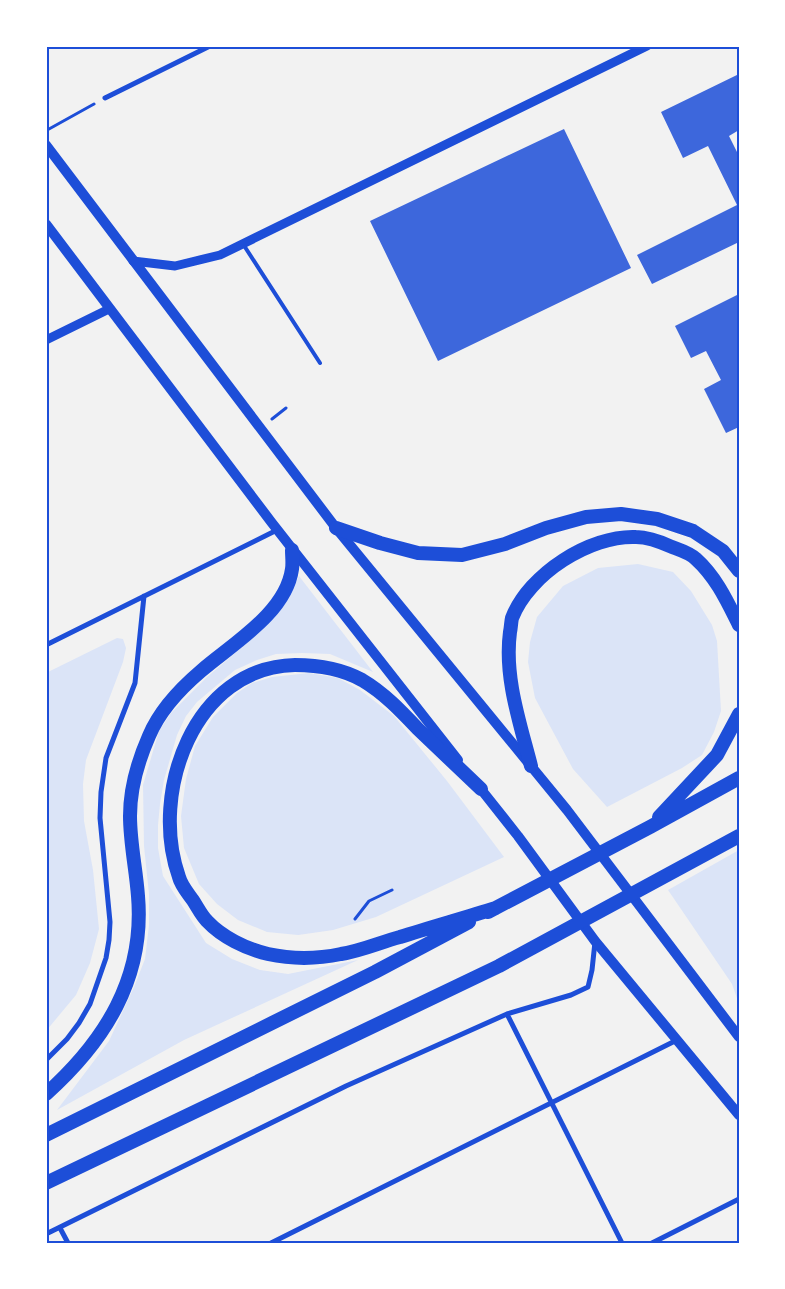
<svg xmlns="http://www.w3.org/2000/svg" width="785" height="1289" font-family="'IBM Plex Sans',sans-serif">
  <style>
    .green { fill: #dbe4f7 }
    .building { fill: #3d67dc }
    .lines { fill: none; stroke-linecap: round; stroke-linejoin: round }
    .path { stroke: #1d4ed8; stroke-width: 3 }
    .service { stroke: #1d4ed8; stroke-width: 4 }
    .minor { stroke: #1d4ed8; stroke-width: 5 }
    .tertiary { stroke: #1d4ed8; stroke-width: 9 }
    .secondary { stroke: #1d4ed8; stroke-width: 10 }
    .trunk { stroke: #1d4ed8; stroke-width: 14 }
    .neatline { fill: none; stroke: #1d4ed8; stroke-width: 2 }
  </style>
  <rect width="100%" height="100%" fill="#f2f2f2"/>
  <path class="green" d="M638 564 673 572 691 591 712 625 717 641 721 711 714 732 702 755 682 768 607 807 573 769 535 698 528 662 530 642 537 617 563 586 598 568Z
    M299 576 373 672 330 654 302 653 276 654 257 660 235 670 197 702 186 716 177 735 164 780 160 804 158 825V848L163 876 206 943 232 959 260 970 288 974 358 960 184 1040 57 1110 109 1041 134 987 145 959 149 925V894L144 846 143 785 159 731 171 713 207 677 247 643 272 619 285 604Z
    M117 638 123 639 126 648 123 662 86 760 83 784 84 821 93 870 99 929 90 963 76 995 46 1031V673Z
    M309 673 338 678 360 690 394 716 447 781 504 857 376 917 333 930 298 935 267 932 238 920 217 904 199 884 184 848 181 816 186 779 195 746 213 717 237 693 252 683 272 677Z
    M739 850V1004L732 984 668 890Z"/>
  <path class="building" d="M739 74V130L729 136 739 156V242L652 284 637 255 737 205 708 146 683 158 661 112Z
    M564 129 631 268 438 361 370 221Z
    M739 294V427L726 433 704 389 721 380 706 351 691 358 675 326Z"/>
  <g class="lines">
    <path class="path" d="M49 129 94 104
      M272 419 286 408
      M355 919 369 901 392 890"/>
    <path class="service" d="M243 244 320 363"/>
    <path class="minor" d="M105 98 210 46
      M46 645 277 530
      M507 1014 622 1243
      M46 1060 67 1039 79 1023 90 1004 106 958 109 940 110 922 100 818 101 792 106 758 135 683 144 596
      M60 1228 68 1243
      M46 1234 346 1086 507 1014 571 995 588 987 592 970 595 942
      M271 1243 677 1040
      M652 1243 739 1199"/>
    <path class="tertiary" d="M133 261 175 266 220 255 647 46
      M46 340 109 309"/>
    <path class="secondary" d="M46 145 336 528 567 810 739 1037
      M46 224 272 523 458 760
      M476 783 518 836 595 941 739 1115"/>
    <path class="trunk" d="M336 528 380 543 418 553 462 555 505 544 546 528 586 517 621 514 657 519 693 531 723 551 739 571
      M531 766C520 723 504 677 510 632 511 628 511 622 512 618 529 574 590 535 636 537 648 537 661 542 672 547 680 550 690 553 696 559 716 577 727 601 739 625
      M481 789C460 769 439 749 418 729 401 711 384 693 362 680 342 669 319 665 295 665 194 667 149 793 179 877 181 885 187 892 192 899 197 906 201 915 207 921 222 937 246 949 268 954 291 959 317 959 341 954 361 951 381 942 400 937 432 927 464 918 496 908
      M659 817 717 755 739 714
      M488 912 650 827 739 778
      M46 1094C105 1041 145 978 138 896 136 869 130 843 130 816 130 788 138 761 149 736 159 712 181 688 201 671 232 644 286 613 292 569 293 563 292 556 292 550
      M46 1135 375 972 469 922
      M46 1183 499 966 739 836"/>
  </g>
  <rect width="785" height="1289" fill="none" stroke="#ffffff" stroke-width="95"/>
  <rect x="48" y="48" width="690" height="1194" class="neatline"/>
</svg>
